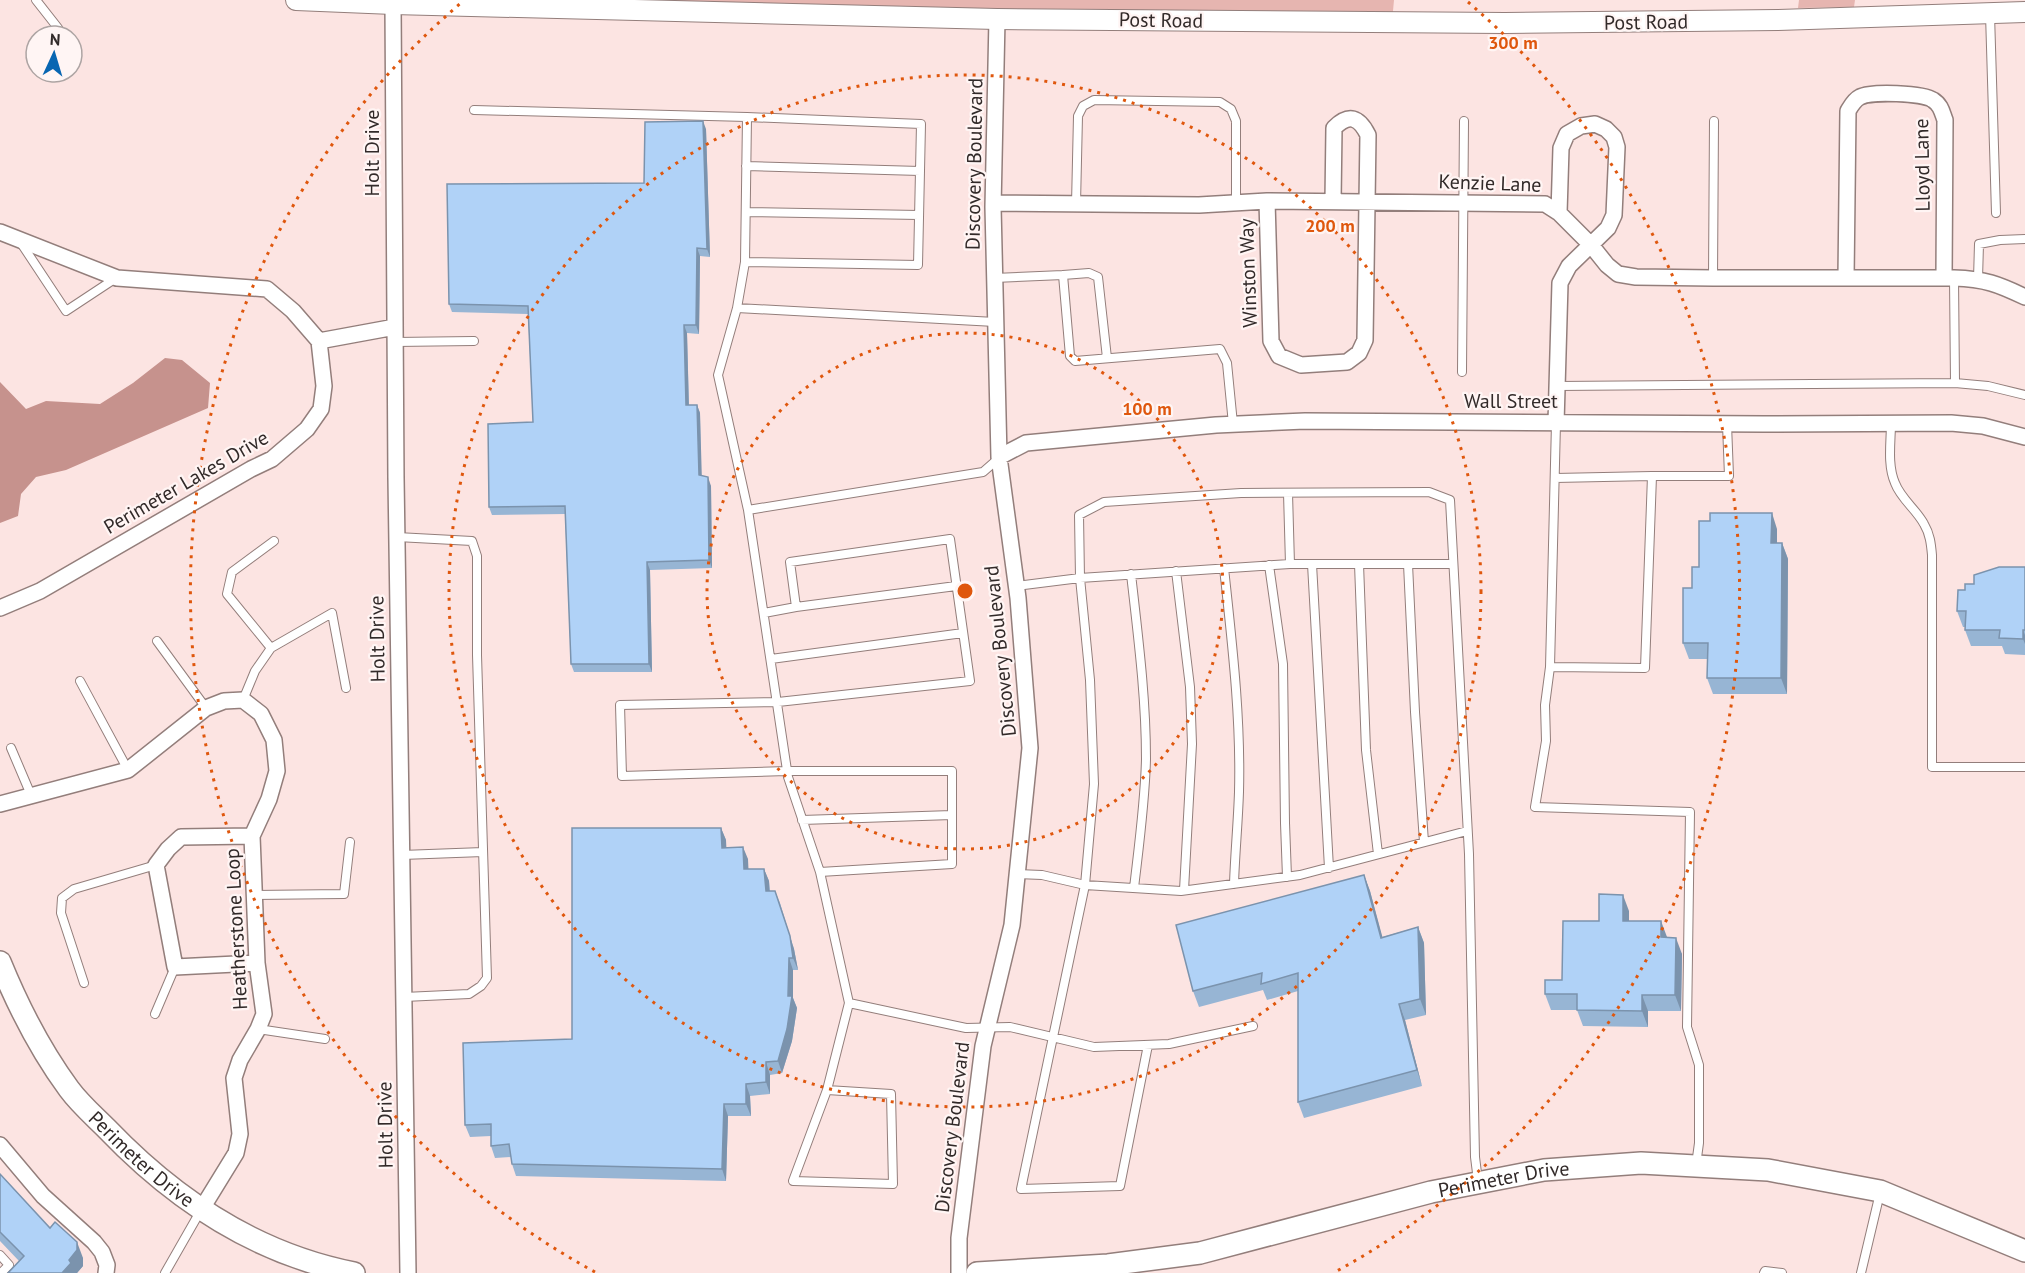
<svg xmlns="http://www.w3.org/2000/svg" width="2025" height="1273" font-family="'PT Sans',sans-serif">
  <style>
    .green { fill: #e6b5b0 }
    .water { fill: #c6928d }
    .lines { fill: none; stroke-linecap: round; stroke-linejoin: round }
    .service-casing { stroke: #937e7b; stroke-width: 10 }
    .minor-casing { stroke: #937e7b; stroke-width: 18 }
    .tertiary-casing { stroke: #937e7b; stroke-width: 22 }
    .secondary-casing { stroke: #937e7b; stroke-width: 24 }
    .service { stroke: #fff; stroke-width: 8 }
    .minor { stroke: #fff; stroke-width: 15 }
    .tertiary { stroke: #fff; stroke-width: 20 }
    .secondary { stroke: #fff; stroke-width: 21 }
    .wall { fill: #97b5d4 }
    .shaded-wall { fill: #7b93ad }
    .building { fill: #b0d2f7; stroke: #7b93ad; stroke-width: 1.5 }
    .ring { fill: none; stroke: #df570d; stroke-width: 3; stroke-dasharray: 3 6 }
    .labels { text-anchor: middle; stroke-width: 4.5; stroke-linejoin: round; paint-order: stroke }
    .street-label { font-size: 20px; fill: #322a29; stroke: #fff5f4 }
    .centre { fill: #df570d; stroke: #fff5f4; stroke-width: 3 }
    .ring-label { font-size: 18px; text-anchor: middle; font-weight: bold; fill: #df570d; stroke: #fff5f4; stroke-width: 4.5; stroke-linejoin: round; paint-order: stroke }
  </style>
  <rect width="100%" height="100%" fill="#fce4e2"/>
  <path class="green" d="M509 0H1394L1392 22Z
    M1799 0H1855L1854 7 1798 8Z"/>
  <path class="water" d="M165 358 182 360 210 383 208 408 66 470 36 477 21 494 18 516 0 523V382L26 409 46 401 100 404 133 383Z"/>
  <g class="lines">
    <defs>
      <path id="service" d="M36 0 58 28 62 36
        M1990 14 1996 213
        M474 110 747 117 745 262 737 308
        M746 166 920 171
        M1076 204 1078 116 1083 106 1094 100 1220 102 1231 109 1236 121V203
        M746 212 919 215
        M21 243 66 311 116 278
        M745 262 918 265 921 124 747 117
        M1063 275 1089 273 1098 277 1107 358
        M994 278 1063 275 1070 356 1075 361 1220 349 1227 363 1233 424
        M1713 278 1714 121
        M1954 278 1955 383
        M1978 279 1979 244 2000 240 2025 239
        M395 342 474 341
        M1462 372 1464 121
        M1557 386 1955 383 1988 386 2025 395
        M1891 423C1891 441 1887 465 1895 483 1901 499 1916 509 1924 524 1930 534 1931 544 1932 555V767H2025
        M999 458 983 472 748 510 788 777 820 872 849 1003 966 1028 1010 1027 1094 1047 1169 1044 1253 1026
        M1652 476H1729L1727 424
        M1555 478 1652 476 1645 668 1550 667 1556 423
        M748 510 718 375 737 308 995 322
        M397 537 472 541 477 556V655L487 978 481 986 469 994 404 997
        M1290 564H1453
        M1312 564 1329 868
        M1359 564 1366 750 1378 854
        M1408 564 1415 712 1424 842
        M1269 565 1283 664 1285 823 1287 877
        M1224 568C1232 643 1241 717 1239 792 1238 823 1235 853 1234 884
        M1176 571 1190 687 1192 744 1184 890
        M1131 574C1138 636 1146 697 1146 759 1145 802 1139 845 1134 888
        M1016 586 1080 578 1079 515 1104 502 1241 493 1429 492 1450 500 1469 854 1475 1157 1478 1181
        M796 607 956 586
        M764 613 796 607 790 562 950 539 970 681 778 702 620 705 622 776 787 771H952V864L820 872
        M157 641 206 708
        M271 648 227 594 232 572 274 541
        M771 659 963 633
        M1550 667 1545 705 1546 741 1535 807 1690 812 1687 1027 1699 1065V1143L1696 1165
        M80 681 128 770
        M243 700 255 671 271 648 332 613 346 688
        M11 748 31 795
        M802 820 952 815
        M402 855 483 852
        M1017 874 1042 875 1085 885 1094 784 1090 680 1080 578 1290 564 1288 493
        M254 895 344 894 350 842
        M84 983 61 913 62 898 74 889 156 865
        M155 1014 175 967
        M258 1029 325 1039
        M1148 1045 1120 1186 1021 1189 1085 885 1181 891 1300 875 1467 831
        M827 1090 891 1094 893 1184 793 1181 827 1090 849 1003
        M0 1255 9 1265 1 1273
        M165 1273 201 1210
        M1764 1273 1765 1271 1782 1273
        M1861 1273 1880 1193"/>
      <path id="minor" d="M393 4 396 478 408 1273
        M1267 201 1271 341 1279 356 1301 365 1347 362 1359 353 1365 340 1368 135C1359 117 1349 113 1334 128L1333 201
        M993 203 1199 205 1267 201 1545 204 1559 213 1591 245 1607 265 1618 274 1636 277 1713 278H1954C1985 279 1998 284 2025 297
        M0 232 117 278 267 289 293 311 319 341 324 386 321 409 307 429 272 459 251 469 40 591 0 608
        M1846 278 1848 111C1851 106 1854 100 1860 97 1871 91 1923 93 1933 100 1941 105 1942 112 1945 120L1944 278
        M319 341 395 327
        M1556 423 1560 283 1569 266 1608 228 1614 215 1617 147 1614 137 1606 129 1595 124 1581 126 1567 134 1561 148 1559 213
        M999 457 1026 443 1216 425 1305 421 1763 424 1951 423 1983 426 2025 437
        M0 804 128 770 206 708 224 701 243 700 261 714 274 740 277 771 269 799 252 836 257 963 264 1014 258 1029 240 1060 234 1078 240 1134 236 1153 201 1210
        M252 836 181 837 168 849 156 865 175 967 257 963
        M0 1145 43 1196 94 1242 102 1252 107 1265 106 1273
        M959 1273V1238L983 1046 1012 925 1030 748 1018 598 999 457 993 207 997 19"/>
      <path id="tertiary" d="M296 0 393 4 997 19 1505 23 1778 20 2025 12"/>
      <g id="secondary">
        <path id="s1" d="M0 962C18 1006 41 1051 69 1089 80 1104 94 1116 107 1129 174 1199 257 1254 354 1273"/>
        <path id="s2" d="M977 1273 1108 1265 1200 1253 1431 1192 1544 1170 1641 1163 1768 1170 1880 1191 2025 1251"/>
      </g>
    </defs>
    <use href="#service" class="service-casing"/>
    <use href="#minor" class="minor-casing"/>
    <use href="#tertiary" class="tertiary-casing"/>
    <use href="#secondary" class="secondary-casing"/>
    <use href="#service" class="service"/>
    <use href="#minor" class="minor"/>
    <use href="#tertiary" class="tertiary"/>
    <use href="#secondary" class="secondary"/>
  </g>
  <path class="wall" d="M706 129 710 257 700 256 699 334 687 333 689 405H697L700 413 701 476 711 486 712 568 650 570 652 672H574L571 664 565 514 492 515 489 507 533 422 528 314 452 312 449 304 644 183Z
    M1777 529V543H1782L1788 559 1787 694H1713L1707 678V659H1689L1683 643 1692 588Z
    M2025 567V655L2005 654 2002 646H1971L1965 630V627H1963L1957 611 1965 590Z
    M721 828 726 840V848L748 859V869H764L769 881 770 891H775L780 903 794 949 798 970H793V998L797 1008 792 1041 782 1073 770 1075V1094L750 1096 751 1116H728L726 1181 516 1176 512 1164 511 1157 495 1158 491 1146V1136L470 1137 465 1125 572 1039Z
    M1364 875 1370 891 1382 937 1418 927 1424 943 1426 1015 1405 1020 1422 1086 1304 1118 1298 1102V991L1267 1000 1263 990 1199 1007 1193 991Z
    M1629 911V921L1667 937 1682 954 1681 1011H1648V1027L1583 1026 1577 1010H1551L1545 994 1562 980 1599 921Z
    M0 1174 50 1228 83 1258V1266L77 1273H8L19 1261 0 1241Z"/>
  <path class="shaded-wall" d="M703 121 706 129 710 257 707 249Z
    M697 248 700 256 699 334 696 325Z
    M684 325 687 333 689 413 686 405Z
    M697 405 700 413 702 483 699 475Z
    M708 477 711 486 712 568 709 560Z
    M1772 513 1777 529V559L1771 543Z
    M1782 543 1788 559 1787 694 1781 678Z
    M647 562 650 570 652 672 649 664Z
    M2023 630 2025 635V644L2023 639Z
    M721 828 726 840 727 860 722 848Z
    M743 847 748 859 749 881 744 869Z
    M764 869 769 881 770 903 766 891Z
    M1364 875 1370 891 1387 954 1381 938Z
    M775 891 794 949 798 970 793 958Z
    M1623 895 1629 911V937L1623 921Z
    M1661 921 1667 937H1661Z
    M1418 927 1424 943 1426 1015 1420 999Z
    M1676 938 1682 954 1681 1011 1675 995Z
    M789 958 793 970V998L797 1008 792 1041 782 1073 778 1061 788 996Z
    M1642 995 1648 1011V1027L1642 1011Z
    M1399 1004 1405 1020 1422 1086 1417 1070Z
    M766 1062 770 1075V1094L766 1082Z
    M746 1084 750 1096 751 1116 746 1104Z
    M724 1104 728 1116 726 1181 722 1169Z
    M77 1242 83 1258V1266L77 1273H62Z"/>
  <path class="building" d="M703 121 707 249 697 248 696 325H684L686 405H697L699 475 708 477 709 560 647 562 649 664H571L565 506 489 507 488 424 533 422 528 306 449 304 447 184 644 183 645 122Z
    M1710 513H1772L1771 543H1782L1781 678H1707L1708 643H1683V588H1692V567H1699V521H1710Z
    M1999 567H2025V630H2023V639L1999 638 2000 630H1965L1966 611H1957L1958 590H1965V584H1974V575Z
    M572 828H721L722 848 743 847 744 869H764L766 891H775L790 936 793 958H789L788 996H792L787 1029 778 1061 766 1062V1082L746 1084V1104H724L722 1169 512 1164 509 1144 491 1146V1124L465 1125 463 1043 572 1039Z
    M1364 875 1381 938 1418 927 1420 999 1399 1004 1417 1070 1298 1102V973L1261 984 1262 973 1193 991 1176 925Z
    M1599 894 1623 895V921H1661V937L1676 938 1675 995H1642V1011L1577 1010V994H1545V980H1562L1563 921H1599Z
    M0 1174 50 1228 55 1222 77 1242V1250L69 1260 71 1263 62 1273H8L24 1256 0 1232Z"/>
  <g class="ring">
    <circle cx="965" cy="591" r="258"/>
    <circle cx="965" cy="591" r="516"/>
    <path d="M595 1272A775 775 0 0 1 462 2M1468 2A775 775 0 0 1 1335 1272"/>
  </g>
  <g class="labels">
    <g class="street-label">
      <text transform="translate(1161 20) rotate(1)" y="7">Post Road</text>
      <text transform="translate(1646 22) rotate(-1)" y="7">Post Road</text>
      <text transform="translate(372 153) rotate(-90)" y="7">Holt Drive</text>
      <text transform="translate(974 164) rotate(-89)" y="7">Discovery Boulevard</text>
      <text transform="translate(1922 165) rotate(-91)" y="7">Lloyd Lane</text>
      <text transform="translate(1490 183) rotate(2)" y="7">Kenzie Lane</text>
      <text transform="translate(1248 273) rotate(-92)" y="7">Winston Way</text>
      <text x="1511" y="408">Wall Street</text>
      <text transform="translate(186 482) rotate(-30)" y="7">Perimeter Lakes Drive</text>
      <text transform="translate(377 639) rotate(-91)" y="7">Holt Drive</text>
      <text transform="translate(1000 651) rotate(-96)" y="7">Discovery Boulevard</text>
      <text transform="translate(236 929) rotate(-93)" y="7">Heatherstone Loop</text>
      <text transform="translate(385 1125) rotate(-91)" y="7">Holt Drive</text>
      <text transform="translate(952 1127) rotate(-83)" y="7">Discovery Boulevard</text>
      <text dy="7" stroke="none"><textPath href="#s1" startOffset="246">Perimeter Drive</textPath></text>
      <text dy="7" stroke="none"><textPath href="#s2" startOffset="537">Perimeter Drive</textPath></text>
    </g>
  </g>
  <circle cx="965" cy="591" r="9" class="centre"/>
  <g class="ring-label">
    <text x="1513" y="49">300 m</text>
    <text x="1330" y="232">200 m</text>
    <text x="1147" y="415">100 m</text>
  </g>
  <g transform="translate(54 54) rotate(4)"><circle r="28" fill="#fff5f4" stroke="#ada4a3" stroke-width="1.5"/>
  <path d="M0-4.5L10 22L0 15L-10 22Z" fill="#0866b2"/>
  <text y="-9" font-size="16" font-weight="bold" text-anchor="middle" fill="#322a29">N</text>
  </g>
</svg>
